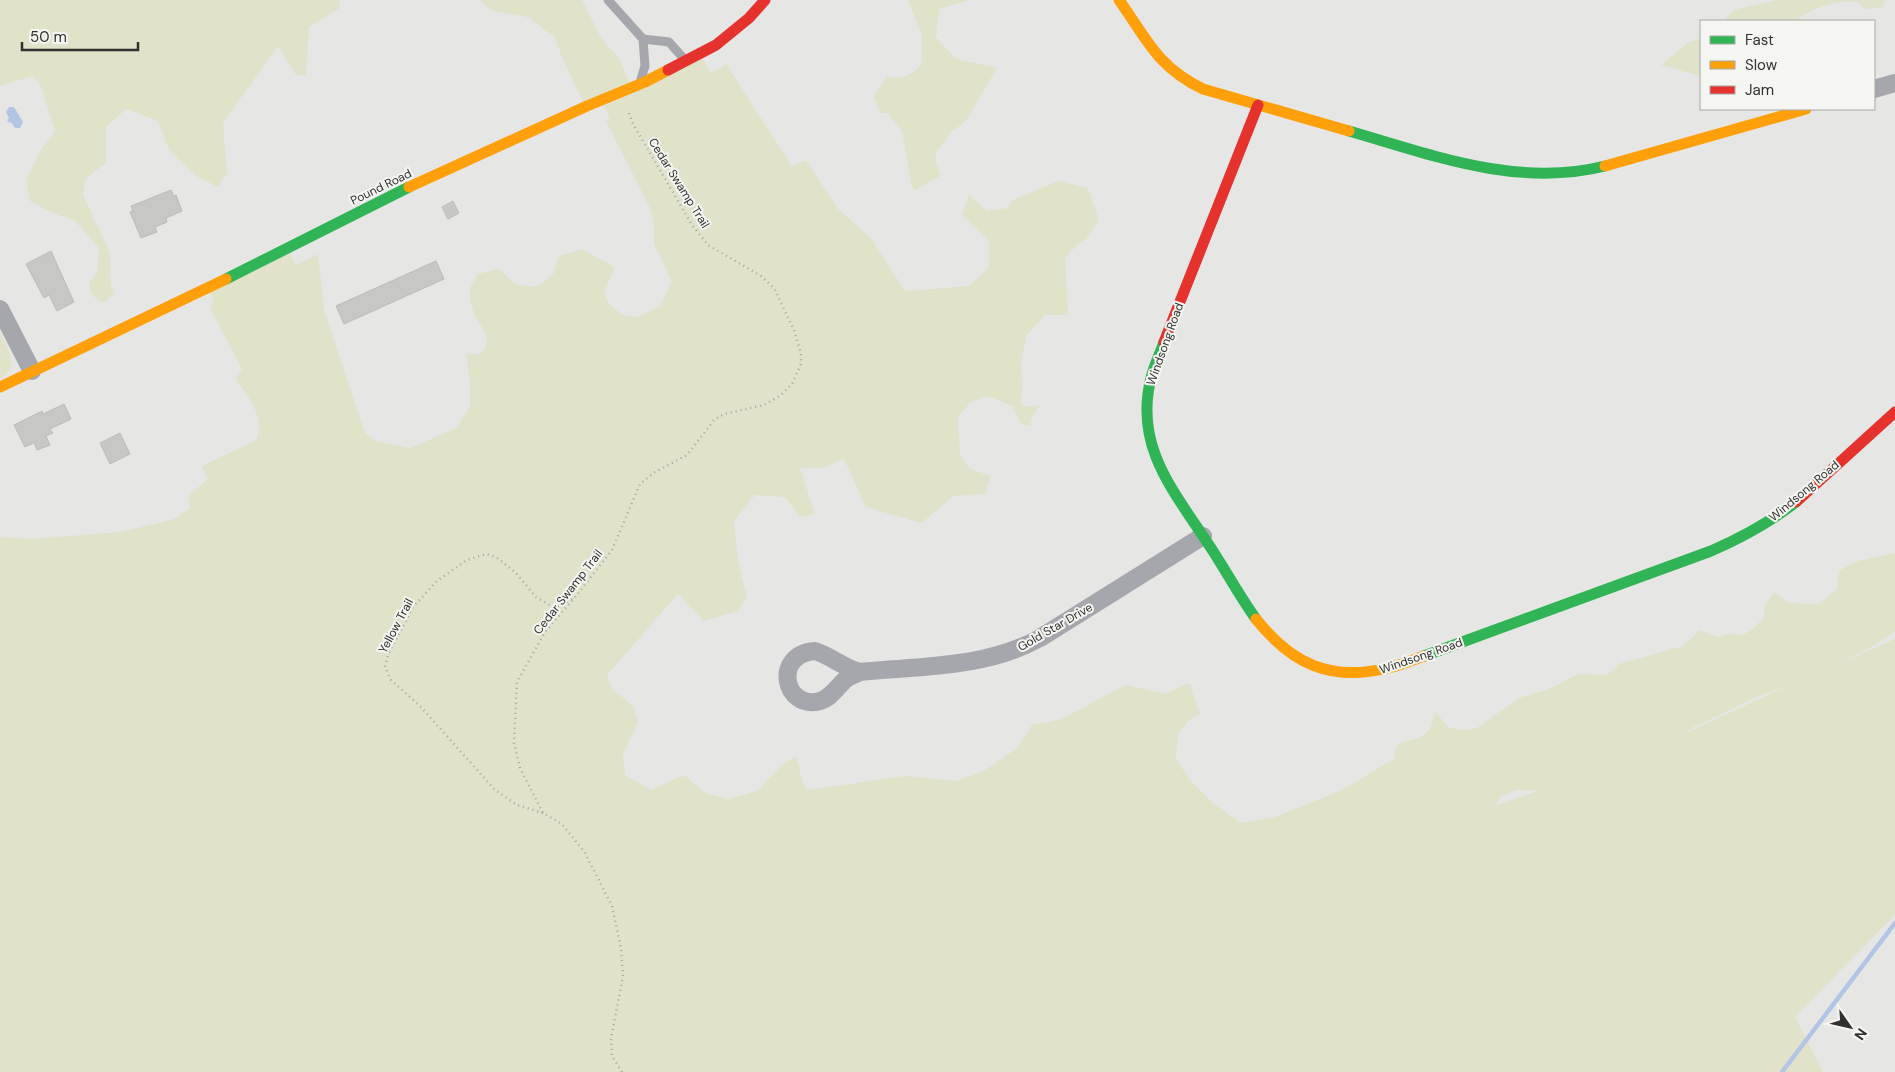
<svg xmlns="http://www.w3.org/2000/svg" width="1895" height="1072" font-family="'DM Sans',sans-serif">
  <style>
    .green { fill: #e0e2c9; fill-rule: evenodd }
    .water { fill: #b2c5e5 }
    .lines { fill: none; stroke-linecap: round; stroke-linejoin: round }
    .stream { stroke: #b2c5e5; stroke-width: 4.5 }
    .building { fill: #c7c8c6; stroke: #bbbcba }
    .path { stroke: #a5a7aa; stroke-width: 2.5; stroke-dasharray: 1 4; stroke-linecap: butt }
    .lane { stroke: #a5a7ad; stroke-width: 9 }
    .street { stroke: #a5a7ad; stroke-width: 18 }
    .fast { stroke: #30b455; stroke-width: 11 }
    .slow { stroke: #ff9f0a; stroke-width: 11 }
    .jam { stroke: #e5322d; stroke-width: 11 }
    .labels { text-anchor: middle; stroke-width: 4; stroke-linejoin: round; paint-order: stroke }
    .street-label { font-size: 12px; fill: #31312f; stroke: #f5f5f2 }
  </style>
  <rect width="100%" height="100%" fill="#e6e7e5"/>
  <path class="green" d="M0 0H339L340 8 309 27 306 76 296 75 278 46 223 123 227 174 218 187 196 176 169 150 158 121 126 109 106 127V163L86 178 83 195 110 252 111 285 115 294 102 303 91 294 89 283 97 273 99 248 75 221 50 212 30 201 26 180 39 153 55 131 40 84 33 76 0 86Z
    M479 0H582L600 36 620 60 631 87 702 57 710 73 726 64 792 166 806 160 838 209 870 237 905 291 969 286 989 267V241L962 215 969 195 987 211 1008 208 1011 201 1058 181 1088 188 1099 220 1087 238 1075 247 1065 259 1068 315H1045L1026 336 1021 367 1023 379 1021 403 1026 407 1040 405 1032 416 1030 426 1022 425 1012 406 988 396 971 402 958 417 960 455 970 469 991 476 985 494 954 496 921 523 866 507 844 459 822 468H800L815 514 800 517 785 497 755 495 734 521 738 561 747 596 738 611 704 621 678 594 607 675 612 689 633 706 638 722 623 754 625 775 651 790 684 775 706 793 728 799 757 791 782 765 796 756 803 783 808 790 906 776 957 781 985 770 1016 749 1032 725 1062 719 1125 685 1166 694 1186 684 1191 685C1192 696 1198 704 1201 714L1188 721 1178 734 1176 758 1189 779 1212 802 1241 823 1275 817 1342 790 1394 759 1396 747 1399 743 1421 737 1430 729 1435 711 1448 727 1463 730 1477 728 1519 698 1549 689 1578 674 1606 675 1614 670 1619 664 1683 646 1700 630 1718 637 1727 634 1743 635 1754 628 1763 618 1765 605 1774 592 1790 603 1819 604 1837 589 1839 571 1854 562 1895 553V631L1877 644 1838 664 1895 639V915L1795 1017 1823 1072H0V537L30 539 121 532 174 519 190 508 189 495 208 479 202 466 256 440C266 417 248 397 236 379L242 369 209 306 215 302 209 290 287 249 296 265 318 254 324 309 365 433 375 441 410 448 456 428 470 407V382L466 354H480L486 347 487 336 474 314 470 300V288L478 274 499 269 515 284 532 287 543 283 553 274 559 256 582 249 615 267 604 293 609 304 623 315 638 317 660 306 672 282 654 244V222L650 208 606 121 610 119 602 103 585 106 561 55 555 37 527 17 492 11ZM1792 684 1681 735 1694 727 1757 697ZM1517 790 1538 791 1494 806 1502 796Z
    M908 0H970L939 9 936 37 956 59 997 68 966 121 951 132 936 152V161L940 176 914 191 911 182 902 131 887 113H880L874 96 887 76C900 82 912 74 921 65L922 36Z
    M1777 0H1885L1883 7 1865 9C1863 7 1859 3 1856 2 1837 0 1810 8 1796 21H1723L1734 10Z
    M1701 39V76L1661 65 1689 42Z
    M0 332C5 342 16 359 9 371 7 374 3 377 0 379Z"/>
  <path class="water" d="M9 107H14L23 122 20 128H15L11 122 9 123 7 120 9 118 6 112Z"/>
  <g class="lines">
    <path class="stream" d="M1782 1072 1895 923"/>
  </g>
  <path class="building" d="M171 190 174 196 176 195 182 211 166 218 167 222 155 227 157 232 141 238 130 212 133 211 131 206Z
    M453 201 459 213 448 219 442 207Z
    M51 251 74 302 57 311 49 295 44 298 26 264Z
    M436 261 444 279 344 324 336 306Z
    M64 404 71 419 50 429 53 433 46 436 50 445 37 450 34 443 25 447 14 425 42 411 43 414Z
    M120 433 130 454 110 464 100 443Z"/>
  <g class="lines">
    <path class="path" d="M543 813 517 805 495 790 420 706 391 680 385 667 388 655 413 607 437 581 467 560 486 554 496 557 516 573 536 597 553 607 560 606 573 598
      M622 1072 612 1056 611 1039 623 976 621 948 612 906 585 853 562 824 543 813 520 768 514 743 517 682 545 632 577 595 612 550 640 484 655 472 687 455 714 420 724 414 764 405 781 395 792 384 801 364V354L794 330 774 288 761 276 708 245 692 225 633 124 628 111"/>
    <path class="lane" d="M608 0 643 39 669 42 684 59
      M641 79 645 66 643 39"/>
    <path class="street" d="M1874 89 1895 83
      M0 309 32 371
      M815 651C831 656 844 668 860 672 856 674 850 676 846 679 838 686 831 698 820 701 784 711 772 654 815 651Z
      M860 672C921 666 986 668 1040 638L1203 536"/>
    <path class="fast" d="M1349 131C1432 155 1518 188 1605 166
      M226 279 409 187
      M1164 342C1160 354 1154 365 1151 378 1134 445 1172 489 1207 542 1224 567 1238 594 1256 619
      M1424 656 1711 551C1741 538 1770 522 1796 502"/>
    <path class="slow" d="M1119 0C1147 39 1157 67 1203 89L1349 131
      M1605 166 1806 109
      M409 187 587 106 645 82 668 70
      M0 387 226 279
      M1256 619C1292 664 1330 682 1388 668 1400 666 1412 660 1424 656"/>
    <path class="jam" d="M668 70 716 45 749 18 765 0
      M1164 342 1258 105
      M1796 502 1895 412"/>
  </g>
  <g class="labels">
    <g class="street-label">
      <text transform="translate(679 183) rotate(58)" y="4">Cedar Swamp Trail</text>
      <text transform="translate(381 187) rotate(-26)" y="4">Pound Road</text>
      <text transform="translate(1165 344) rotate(-70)" y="4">Windsong Road</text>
      <text transform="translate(1804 491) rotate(-40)" y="4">Windsong Road</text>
      <text transform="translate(568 592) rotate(-52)" y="4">Cedar Swamp Trail</text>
      <text transform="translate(396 626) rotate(-62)" y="4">Yellow Trail</text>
      <text transform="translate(1055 627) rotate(-30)" y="4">Gold Star Drive</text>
      <text transform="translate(1421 656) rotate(-19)" y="4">Windsong Road</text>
    </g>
  </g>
  <rect x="1700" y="20" width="175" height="90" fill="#f5f5f2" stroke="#a7a7a4"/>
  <rect x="1710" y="36" width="25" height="8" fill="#30b455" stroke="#a7a7a4"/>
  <text x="1745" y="45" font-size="15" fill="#31312f">Fast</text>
  <rect x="1710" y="61" width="25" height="8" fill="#ff9f0a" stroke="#a7a7a4"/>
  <text x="1745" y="70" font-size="15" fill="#31312f">Slow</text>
  <rect x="1710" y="86" width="25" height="8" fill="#e5322d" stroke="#a7a7a4"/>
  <text x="1745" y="95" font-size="15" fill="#31312f">Jam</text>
  <g transform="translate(1850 1027) rotate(124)" stroke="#f5f5f2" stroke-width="4" paint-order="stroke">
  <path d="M0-4L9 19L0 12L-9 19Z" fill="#31312f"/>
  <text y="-8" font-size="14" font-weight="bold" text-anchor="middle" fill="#31312f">N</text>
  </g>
  <path d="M22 42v8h116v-8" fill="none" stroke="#31312f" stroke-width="2.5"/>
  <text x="30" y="42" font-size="15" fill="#31312f" stroke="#f5f5f2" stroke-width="4" paint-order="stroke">50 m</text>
</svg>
